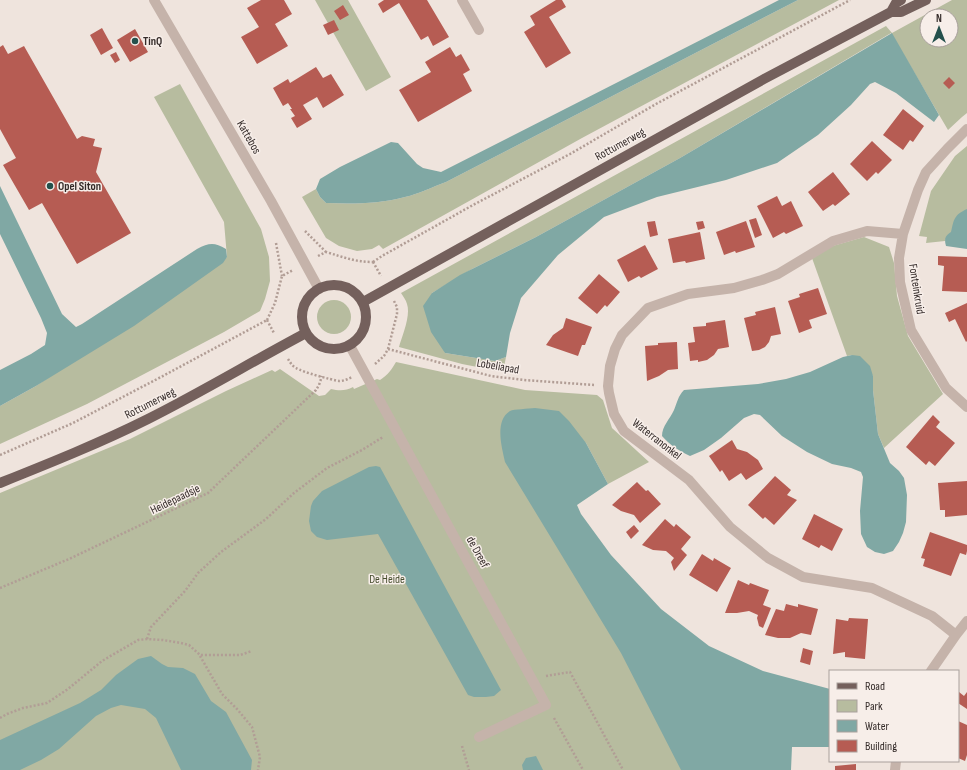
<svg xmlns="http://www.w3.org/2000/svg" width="967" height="770" font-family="'Sofia Sans Condensed',sans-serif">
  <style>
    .green { fill: #b7bc9f; fill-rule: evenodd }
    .water { fill: #80a8a4 }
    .building { fill: #b65c53 }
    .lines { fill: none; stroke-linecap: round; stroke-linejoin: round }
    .path { stroke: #b19d95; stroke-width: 2.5; stroke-dasharray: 2 2; stroke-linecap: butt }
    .minor { stroke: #c5b3aa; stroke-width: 10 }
    .major { stroke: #74605c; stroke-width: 10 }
    .poi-dot { fill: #24504c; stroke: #f7eee9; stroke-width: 1.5 }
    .labels { text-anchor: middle; stroke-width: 3; stroke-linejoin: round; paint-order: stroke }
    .poi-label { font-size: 12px; font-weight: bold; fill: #342b29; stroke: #f7eee9; text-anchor: start }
    .street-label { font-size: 12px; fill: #342b29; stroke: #f7eee9 }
    .park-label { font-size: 12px; fill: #484f30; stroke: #f7eee9 }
  </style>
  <rect width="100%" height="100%" fill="#efe4dd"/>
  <path class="green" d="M315 0H348L391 77 366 91Z
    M798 0H839L582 138 383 249 379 245 372 249 357 251 339 246 326 238 302 197 316 189 320 197 326 203C352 204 379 204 405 197 419 194 432 187 446 182Z
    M952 0H967V113L962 117 948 130 891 33 680 158 536 237 472 269 432 293 445 353 495 361 506 357 503 372 462 364 399 347C402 336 411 316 407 304 406 300 403 296 401 293L886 26 892 33ZM927 16H951V40H927Z
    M180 84 261 229 269 257 270 281 265 299 260 311 224 332 87 404 0 444V406L36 386 227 257 224 222 154 97Z
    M967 146V241L945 239V241L926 243 927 237 919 236 931 191 955 156Z
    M864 237 889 247 894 263 897 296 908 336 943 394 884 448 878 434 873 390V376L852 355 847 356 812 258 829 247Z
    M317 317a17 17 0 1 1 34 0a17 17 0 1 1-34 0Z
    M396 362 525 390 597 395 603 400 612 428 649 462 608 484 586 443 510 411 721 770H0V493L130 439 226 391 272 370 275 372 280 369 319 396 325 395 331 389C339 391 346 391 353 387L354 389 377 379 380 380C388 375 392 369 396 362Z"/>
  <path class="water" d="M779 0H798L446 182C432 187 419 194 405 197 379 204 352 204 326 203L320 197 316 189 320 179 340 167 391 142 398 143 417 164 423 168 441 172Z
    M892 33 939 115 934 122 896 93 875 82 870 84 851 105 818 135 777 163 726 180 657 197 604 217 558 255 521 298 510 333 506 357 495 361 445 353 431 332 423 306 432 293 460 275 536 237 680 158Z
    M0 186 62 314 76 327 82 324 197 249C209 243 214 242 226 249L227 257 223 263 134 326 36 386 0 406V370L31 354 45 345 47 333 41 318 0 234Z
    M967 209V249L946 246C944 239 945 236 951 232 954 219 954 215 967 209Z
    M852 355 860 356 870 366 873 376V390L878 434 890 463 899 471 904 478 907 495 906 522 903 533 899 542 893 551 884 554 875 552 867 547 861 534 860 511 863 477 861 472 851 468 832 464 807 452 782 436 760 415 754 414 744 418 721 438 704 450 690 456C679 451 670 445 662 436 662 426 670 419 674 410 677 403 678 396 684 390L758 384 786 379 810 372 843 357Z
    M535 408 559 411 569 421 586 443 608 484 577 505 581 514 611 555 661 609 709 646 763 671 830 689V747H792L791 770H681L621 653 505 462C502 448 494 421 510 411 514 409 528 409 535 408Z
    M376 466 380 467 501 690 494 696 486 697H474L468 695 378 534 327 540 317 537 311 531 309 521 311 506 313 501 322 491 369 467Z
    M151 656 162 664 168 667 183 668 195 674 211 701 226 712 252 760 251 770H181L156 718 145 709 121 705 111 708 96 716 59 749 41 760 20 770H0V740L80 703 101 690 116 675 138 659Z
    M536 756 543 770H523L522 765 526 758Z"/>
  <path class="building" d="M261 0H284L292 14 275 24 288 46 257 64 241 37 259 27 247 8Z
    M384 0H427L449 37 433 46 428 36 421 40 399 3 383 13 378 4Z
    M556 0H562L566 7 549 17 571 53 546 68 524 32 535 25 530 16Z
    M343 5 349 15 340 20 334 11Z
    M334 20 339 30 328 35 323 25Z
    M102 28 113 48 101 55 90 35Z
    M135 29 148 52 130 62 117 40Z
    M3 45 8 54 24 46 77 139 82 136 95 139 93 146 102 148 96 172 131 233 77 264 42 203 29 210 3 165 16 158 0 129V47Z
    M450 47 456 57 461 54 470 70 463 74 472 91 418 122 399 90 431 72 425 62Z
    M116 52 120 60 115 63 110 55Z
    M316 67 323 78 331 74 344 95 323 108 317 97 303 105 312 119 297 128 291 118 295 116 290 109H292L288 103 283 106 273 88 288 79 290 83Z
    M949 77 955 83 949 89 943 83Z
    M903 109 924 126 913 142 910 140 903 150 883 135Z
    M872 141 892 160 878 174 876 172 867 181 850 164Z
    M833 172 850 194 835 206 833 204 823 211 808 192Z
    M777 196 782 206 791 201 803 226 786 234 784 232 773 238 757 206Z
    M756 218 762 235 755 238 749 220Z
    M655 221 658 235 650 237 647 222Z
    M703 221 705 228 698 230 696 222Z
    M746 221 755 247 736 253 735 251 724 255 716 232Z
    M700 232 705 259 686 263 685 261 673 263 668 239Z
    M645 245 658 269 641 278 639 276 628 282 617 260Z
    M938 256 967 257V292L942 291 944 266 938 265Z
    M599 274 620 292 607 307 605 305 597 314 578 298Z
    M818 288 827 314 809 320 812 328 799 333 788 301 800 297 799 294Z
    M967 303V341L966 342 955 319 949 322 945 313Z
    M775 307 781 334 771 336 769 342 765 347 759 350 752 351 744 318 756 315 755 312Z
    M566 318 592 327 585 345H582L578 356 546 345 553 335 563 328Z
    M725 320 729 347 718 349 714 355 707 360 698 362V360L690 361 688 343 695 342 693 327 706 326V323Z
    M677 342 678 369 668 370 659 376 647 381 645 346 658 345V343Z
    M933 415 940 422 936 427 955 443 935 466 929 461 926 465 906 447Z
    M732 440 737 449 747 452 758 460 763 469 746 480 741 473 729 481 722 470 720 472 709 456Z
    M775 476 791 490 787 495 797 500 774 525 765 517 763 519 748 505Z
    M967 481V515L945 517V510H940L938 483Z
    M637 482 646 491 648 490 661 504 640 523 634 515 621 511 612 505Z
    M814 514 843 529 832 551 821 545 819 548 802 539Z
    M665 519 674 527 676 524 691 537 681 549 687 555 674 571 671 562 674 558 666 551 653 550 642 545Z
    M634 525 639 531 631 539 626 532Z
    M930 532 967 545V551L966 555 960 553 951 576 923 566 925 559 921 558Z
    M702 554 713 561 714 558 731 568 717 592 689 575Z
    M738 580 749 585 750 583 769 590 763 605 771 608 763 628 759 626 757 618 758 615 749 611 737 613H725Z
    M786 604 798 607V604L818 609 811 635 801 633 790 638H778L765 635 776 609 784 611Z
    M849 618 868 619 865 659 845 657V652L833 654 836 619 848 621Z
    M803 648 813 651 810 665 800 662Z
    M959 692 964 696 967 692V709L958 703V694Z
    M958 721 967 725V755L965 761 958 758Z
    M856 764V770H835V766Z"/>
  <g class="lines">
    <path class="path" d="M305 231 326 252
      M276 243 282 276
      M318 256 326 252C343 257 355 262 373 262
      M373 262 382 256 473 205 570 154 656 104 850 0
      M373 262 381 276
      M267 320 274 333
      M267 320 275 303 282 276 293 270
      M388 349 491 376 524 380 594 385
      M288 359C290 362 292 366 296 368 302 372 332 380 339 381 344 381 348 379 352 377
      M375 364 384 356 388 349 397 314V307L394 301
      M0 455 73 423 161 377 267 320
      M0 588 69 559 208 493 316 390 319 385 322 376
      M147 639 151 627 185 591 198 573 221 552 266 519 294 493 327 468 362 450 383 437
      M200 656 222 694 237 709 252 727 260 757 258 770
      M546 676 570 672 623 770
      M0 718 7 714 23 708 47 703 68 689 102 661 138 640 147 639 163 640 181 643 189 645 200 655H240L252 651
      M554 718 583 770
      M462 746 469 770"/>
    <path class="minor" d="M154 0 271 201 319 289
      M462 0 479 30
      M967 129 947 149 926 172 918 190 903 234 899 258 900 282 911 330 946 388 967 407
      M903 234 867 231 833 241 778 274 762 280 734 288 688 294 648 308 622 335 615 349 610 366 608 386 609 393 614 414 624 431 689 480 730 527 768 558 803 577 872 588 932 616 956 635
      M350 346 546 705 479 737
      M931 671 956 635 967 621
      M895 770 896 761"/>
    <path class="major" d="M891 12H901L926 0
      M302 317a32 32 0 1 1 64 0a32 32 0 1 1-64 0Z
      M363 302 764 79 891 12 896 3 901 0
      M0 483C50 463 100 443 148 419 202 392 253 361 306 333"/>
  </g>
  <g class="poi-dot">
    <circle cx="135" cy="41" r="4"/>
    <circle cx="50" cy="186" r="4"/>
  </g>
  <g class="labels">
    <g class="poi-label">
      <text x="143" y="45">TinQ</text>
      <text x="58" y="190">Opel Siton</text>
    </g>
    <g class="street-label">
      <text transform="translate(249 137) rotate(60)" y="4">Kattebos</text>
      <text transform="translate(620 144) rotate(-29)" y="4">Rottumerweg</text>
      <text transform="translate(917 289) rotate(81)" y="4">Fonteinkruid</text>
      <text transform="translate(498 366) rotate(10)" y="4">Lobeliapad</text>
      <text transform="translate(150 403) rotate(-27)" y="4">Rottumerweg</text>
      <text transform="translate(657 439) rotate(38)" y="4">Waterranonkel</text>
      <text transform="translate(175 499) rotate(-26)" y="4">Heidepaadsje</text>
      <text transform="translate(478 552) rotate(61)" y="4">de Dreef</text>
    </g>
    <g class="park-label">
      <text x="387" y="583">De Heide</text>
    </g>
  </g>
  <rect x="829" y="670" width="130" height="92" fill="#f7eee9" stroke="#a9a09c"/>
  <rect x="837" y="683" width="20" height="6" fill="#74605c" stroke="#a9a09c"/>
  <text x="865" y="690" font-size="12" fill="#342b29">Road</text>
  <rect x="837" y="700" width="20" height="12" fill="#b7bc9f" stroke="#a9a09c"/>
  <text x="865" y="710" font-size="12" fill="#342b29">Park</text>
  <rect x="837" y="720" width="20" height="12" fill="#80a8a4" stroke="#a9a09c"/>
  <text x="865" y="730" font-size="12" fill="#342b29">Water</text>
  <rect x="837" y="740" width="20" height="12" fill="#b65c53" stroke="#a9a09c"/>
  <text x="865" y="750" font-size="12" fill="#342b29">Building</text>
  <g transform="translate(939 28)"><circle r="19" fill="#f7eee9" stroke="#a9a09c"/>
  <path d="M0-3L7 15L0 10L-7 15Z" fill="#24504c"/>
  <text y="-6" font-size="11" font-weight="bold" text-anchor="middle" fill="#342b29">N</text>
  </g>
</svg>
